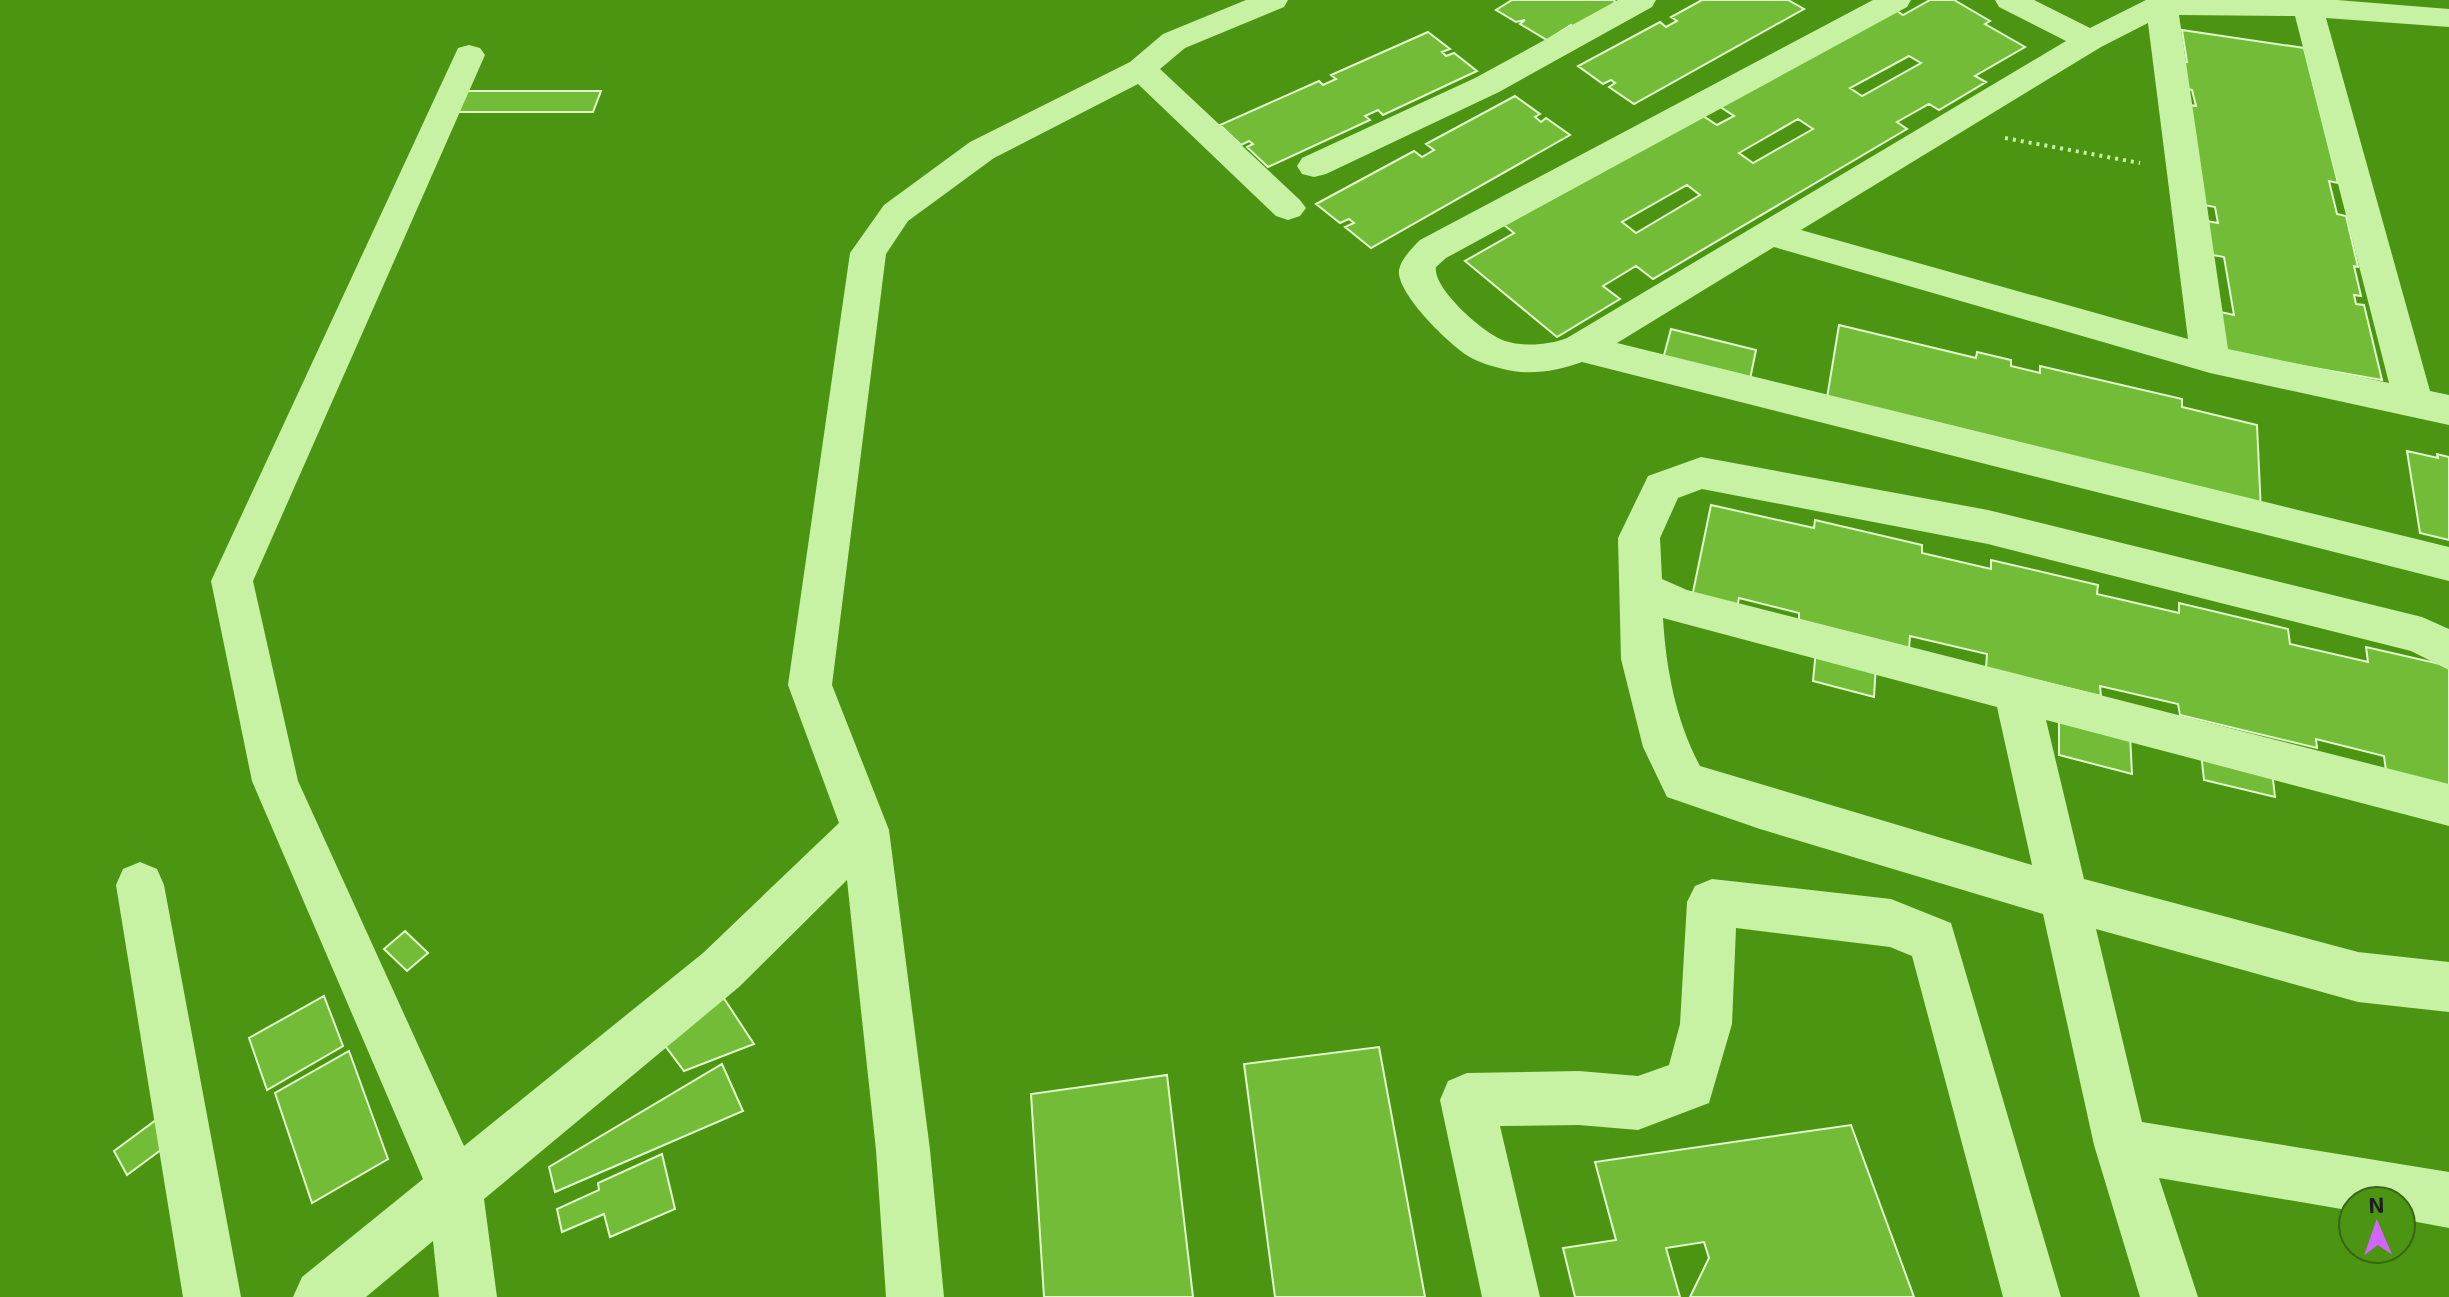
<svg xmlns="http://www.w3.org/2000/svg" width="2449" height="1297" font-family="'Exo 2',sans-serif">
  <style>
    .building { fill: #72bc37; stroke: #e1fdcb; stroke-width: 2; fill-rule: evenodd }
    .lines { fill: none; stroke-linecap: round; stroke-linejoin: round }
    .path { stroke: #c7f2a3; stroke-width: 4; stroke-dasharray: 3 5; stroke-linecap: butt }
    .minor { fill: #c7f2a3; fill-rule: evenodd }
  </style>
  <rect width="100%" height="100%" fill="#4c9513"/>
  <path class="building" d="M1512 0H1613L1616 2 1575 28 1571 25 1547 40 1520 24 1525 20 1516 22 1496 10Z
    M1702 0H1788L1804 9 1634 104 1609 87 1615 83 1611 80 1603 84 1578 66 1660 22 1666 27 1677 21 1671 17Z
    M1930 0H1954L1990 21 1985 24 2025 47 1975 76 1986 82 1939 110 1929 104 1897 122 1907 129 1653 279 1636 266 1603 286 1620 299 1557 337 1465 261 1514 233 1504 225 1703 116 1717 125 1734 116 1719 106 1894 9 1903 15ZM1909 56 1921 63 1862 96 1850 88ZM1798 119 1813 129 1753 163 1739 153ZM1687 185 1700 195 1636 233 1622 222Z
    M2182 30 2304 48 2338 183 2329 181 2337 214 2346 216 2358 267 2354 266 2361 296 2354 295 2356 304 2364 305 2382 380 2223 352 2216 311 2234 315 2224 257 2207 254 2201 220 2218 223 2215 207 2198 204 2182 104 2196 106 2192 90 2180 88 2175 60 2187 62Z
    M1428 32 1450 49 1442 52 1446 56 1454 53 1477 71 1383 115 1378 110 1365 116 1370 120 1268 167 1247 147 1253 144 1249 141 1241 145 1220 125 1319 81 1323 85 1336 79 1331 75Z
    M465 91H601L593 112H456Z
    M1515 96 1540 114 1535 117 1541 122 1546 118 1570 135 1371 248 1345 227 1354 223 1349 219 1340 223 1316 204 1414 151 1422 157 1434 150 1426 144Z
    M1839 325 1976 358 1977 352 2011 360V366L2040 373V366L2182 399V407L2257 425 2261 512 1826 404Z
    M1671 329 1756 350 1749 384 1662 363Z
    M2407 451 2438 458 2437 454 2449 457V540L2420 533Z
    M1711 505 1814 528 1815 520 1922 545V553L1991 569V560L2098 585 2097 594 2179 613V603L2288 629 2290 644 2368 662 2366 647 2449 666V793L2387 778 2384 756 2316 739 2317 748 2180 715 2178 704 2100 686 2101 696 1986 668 1987 654 1910 636 1909 649 1799 622V613L1739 598 1737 608 1692 597Z
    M1816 650 1876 664 1874 697 1813 681Z
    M2059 718 2130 735 2132 774 2059 755Z
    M2200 744 2271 762 2275 797 2204 780Z
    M405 931 428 953 407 971 384 949Z
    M324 996 343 1046 267 1090 249 1038Z
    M723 997 754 1044 684 1071 663 1043Z
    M1379 1047 1425 1297H1275L1244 1064Z
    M349 1051 388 1159 312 1203 275 1093Z
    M722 1064 743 1111 555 1192 549 1167Z
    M1167 1075 1193 1297H1044L1031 1094Z
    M160 1117 173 1141 127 1175 114 1151Z
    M1851 1125 1914 1297H1690L1709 1258 1704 1242 1666 1248 1680 1297H1575L1563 1248 1616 1240 1595 1162Z
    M662 1154 675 1209 610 1237 604 1214 562 1232 557 1209 599 1190 598 1183Z"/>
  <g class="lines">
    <path class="path" d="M2005 138 2140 163"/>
    <path class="minor" d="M1246 0H1288L1284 7 1185 48 1160 69 1300 200 1306 208 1300 216 1288 220 1276 216 1138 84 994 158 908 221 886 254 832 685 889 830 930 1150 944 1297H886L876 1150 847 880 739 987 484 1199 497 1297H439L433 1241 366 1297H293L302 1277 423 1179 252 781 211 581 458 48 469 45 480 48 485 55 253 581 298 781 464 1146 703 953 839 823 788 685 850 253 884 205 970 142 1130 62 1163 34Z
      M1618 0H1656L1652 7 1499 92 1326 174 1314 177 1302 174 1297 166 1302 158 1475 78Z
      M1873 0H1911L1907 7 1446 258 1436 267C1432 288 1485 335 1505 341 1524 347 1549 345 1567 338L2066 41 1999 7 1995 0H2034L2090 28 2146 0H2337L2449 9V27L2326 18 2430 391 2449 395V425L2210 373 1774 247 1617 343 2449 547V581L1582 362C1556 371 1530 376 1503 369 1491 366 1478 362 1468 356 1449 344 1396 293 1399 270 1401 259 1412 248 1420 240ZM2179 15 2295 16 2389 383 2228 349ZM2148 23 2188 339 1801 230 2101 47Z
      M1701 457 1988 510 2422 617 2449 629V670L2411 651 1988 544 1702 489 1678 498 1660 538 1662 579 1687 590 2449 784V826L2046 720 2084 879 2358 952 2449 962V1012L2358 1002 2096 929 2142 1122 2449 1172V1228L2401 1219V1201H2353V1211L2159 1178 2198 1297H2140L2094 1145 2043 914 1760 829 1667 797 1643 747 1621 659 1618 538 1648 476ZM1663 618 1997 707 2032 865 1700 766C1676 721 1666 669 1663 618Z
      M140 862 157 869 164 885 241 1297H183L116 885 123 869Z
      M1712 879 1891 899 1951 923 2061 1297H2003L1912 956 1890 947 1736 928 1732 1024 1709 1103 1638 1130 1579 1125 1500 1126 1540 1297H1482L1440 1100 1448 1081 1467 1073 1579 1071 1638 1076 1669 1065 1680 1024 1687 902 1695 886Z"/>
  </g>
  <g transform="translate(2377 1225) rotate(358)"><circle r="38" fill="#4c9513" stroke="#396517" stroke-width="2"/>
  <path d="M0-6L14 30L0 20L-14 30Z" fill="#d365ff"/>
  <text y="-12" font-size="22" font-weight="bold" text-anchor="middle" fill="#1d1d1d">N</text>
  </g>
</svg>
